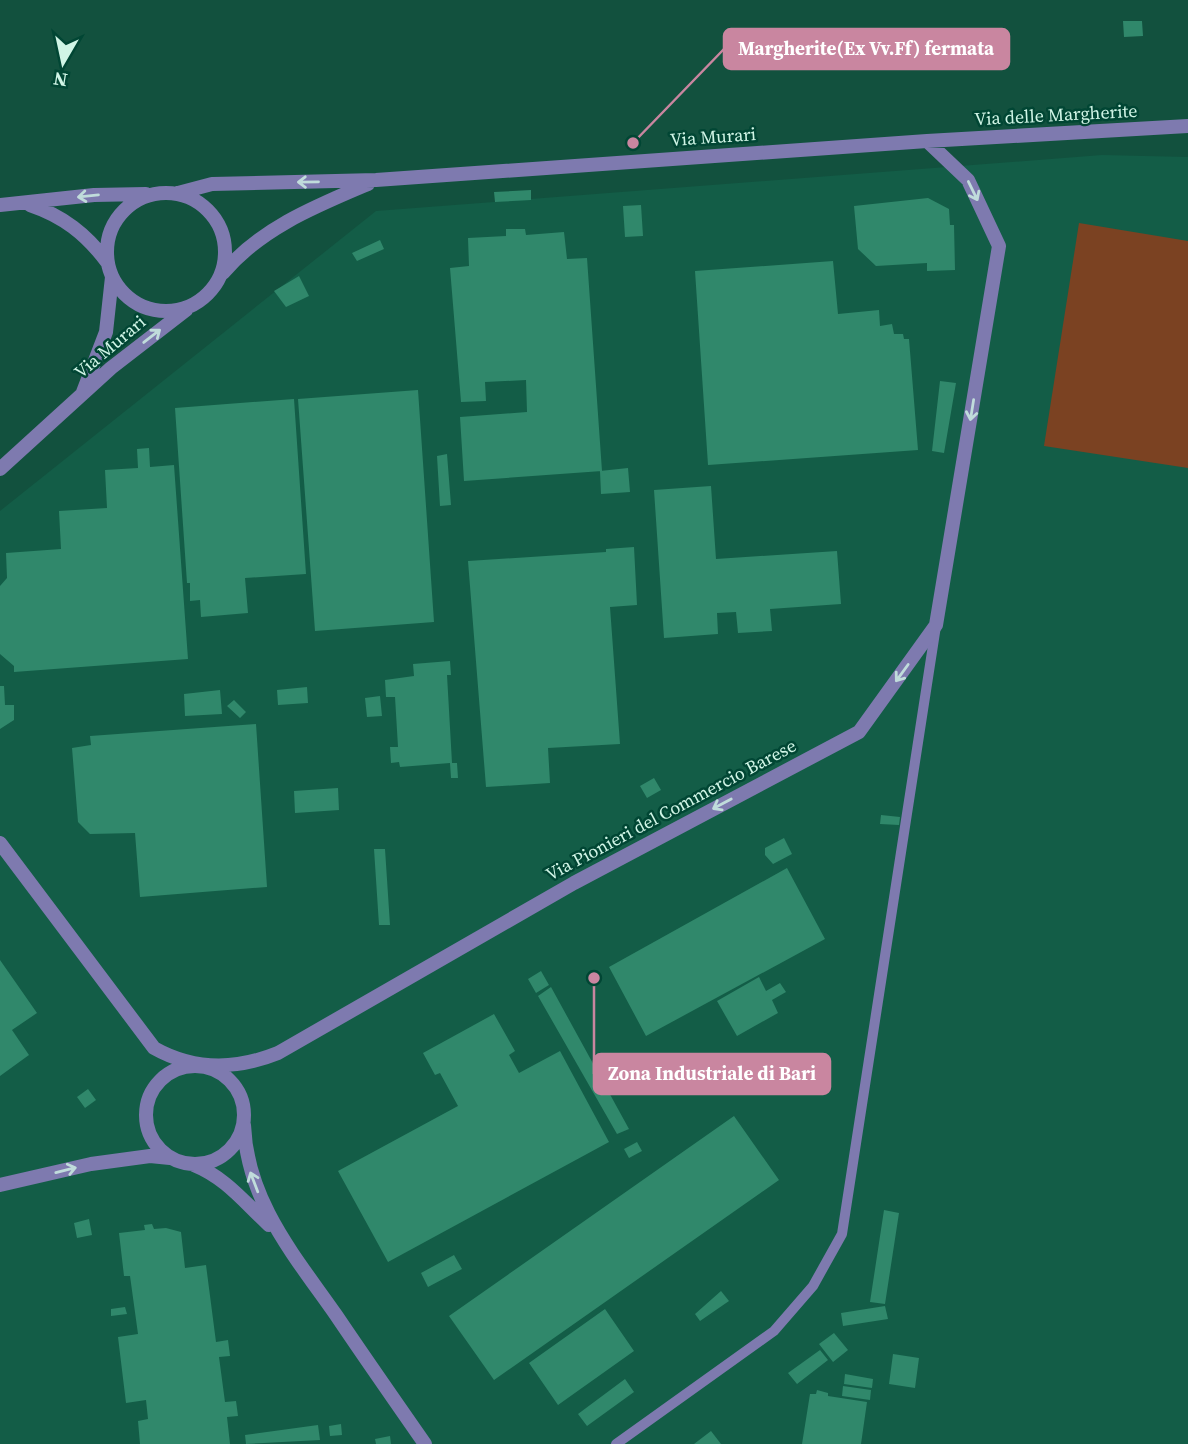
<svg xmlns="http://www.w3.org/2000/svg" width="1188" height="1444" font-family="'Source Serif 4',serif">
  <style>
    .built { fill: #135d47 }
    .green { fill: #7b4222 }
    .building { fill: #30886b }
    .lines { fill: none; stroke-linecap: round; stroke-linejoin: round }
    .service { stroke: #7e7aaf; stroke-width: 10 }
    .minor { stroke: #7e7aaf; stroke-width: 14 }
    .oneway { stroke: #c0dcdb }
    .labels { text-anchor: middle; stroke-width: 5; stroke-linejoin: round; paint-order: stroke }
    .street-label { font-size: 18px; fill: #d0f5e6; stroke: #014634 }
    .leader { fill: none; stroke: #c986a0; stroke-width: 2.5 }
    .callout-dot { fill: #c986a0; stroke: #014634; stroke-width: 2.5 }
    .callout { fill: #c986a0; stroke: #c986a0; stroke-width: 2.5 }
    .callout-label { font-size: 19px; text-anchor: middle; font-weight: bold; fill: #fff }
  </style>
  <rect width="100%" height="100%" fill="#12513e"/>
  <path class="built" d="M1102 155 1188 157V1444H0V511L376 211Z"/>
  <path class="green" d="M1079 223 1188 241V468L1044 446Z"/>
  <path class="building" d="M1123 21H1142L1143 36 1124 37Z
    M531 190V200L495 202 494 192Z
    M928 198 949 209 950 225H954L955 270 927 271V263L876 266 858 249 854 206Z
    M641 205 643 236 625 237 623 206Z
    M506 229H525L526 235 564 232 567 259 587 258 602 471 464 481 460 417 527 412 526 380 485 382 486 401 461 402 450 268 469 266 468 238 506 236Z
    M380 240 384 249 357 261 352 253Z
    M833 261 838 314 879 310 880 326 892 324 894 334H903L904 339H909L918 450 708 465 695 271Z
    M299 276 309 296 286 307 274 291Z
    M940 381 956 383 944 453 932 451Z
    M418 390 434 622 315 631 298 399Z
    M294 399 306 574 245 578 248 613 201 617 200 600 190 601V583H187L175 408Z
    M149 448 150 467 174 465 188 659 14 672V666L0 654V586L7 578 6 553 61 549 59 511 107 508 105 470 138 468 137 449Z
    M447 454 451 505 440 506 437 456Z
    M628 468 630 492 601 494 600 471Z
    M711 486 716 559 837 551 841 604 770 609 772 631 738 633 736 612 717 613 718 634 664 638 654 490Z
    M634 547 637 605 610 607 620 744 548 748 550 783 486 787 468 561 606 552V549Z
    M450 661 451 675H447L452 763H457L458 778H451L450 763 400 767 399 762 391 763 390 747H398L395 697H386L385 680 414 676 413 664Z
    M0 686H4L5 705H14V720L0 729Z
    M307 687 308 703 278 705 277 690Z
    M220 690 222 714 185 716 184 694Z
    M380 696 382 716 367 717 365 698Z
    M234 700 246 712 240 718 227 706Z
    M256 724 267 887 140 897 135 833 90 834 78 822 72 748 91 745 90 736Z
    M654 778 661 790 647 798 640 786Z
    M338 788 339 810 295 813 294 791Z
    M881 815 900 817 899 825 880 824Z
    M784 838 792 854 773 864 765 855V848Z
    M374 849H385L390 925H379Z
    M787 868 825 939 646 1036 609 967Z
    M0 960 37 1013 12 1030 29 1055 0 1076Z
    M541 971 549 985 536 993 528 979Z
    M759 977 766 991 780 983 786 992 772 1000 778 1013 737 1036 717 1001Z
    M551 987 629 1129 617 1134 538 996Z
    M494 1014 515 1051 509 1055 519 1073 560 1051 609 1142 388 1262 338 1171 458 1106 440 1073 435 1075 423 1053Z
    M88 1089 96 1100 85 1108 77 1097Z
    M734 1116 779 1180 494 1380 449 1316Z
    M637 1142 642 1151 629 1158 624 1149Z
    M884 1210 899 1213 885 1304 870 1302Z
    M89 1219 92 1235 77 1238 74 1223Z
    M152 1224 154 1229 166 1228 181 1232 185 1268 206 1265 216 1342 228 1340 230 1356 219 1357 225 1402 236 1401 238 1416 227 1417 230 1444H140L138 1421 148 1419 146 1400 126 1403 118 1337 138 1334 130 1276H124L119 1233 145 1230 144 1225Z
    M454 1255 462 1269 428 1287 421 1273Z
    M721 1291 729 1301 700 1321 695 1314Z
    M885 1306 888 1319 843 1326 841 1313Z
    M125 1307 127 1314 111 1316V1309Z
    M605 1309 634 1351 558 1405 529 1363Z
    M834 1333 848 1350 833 1362 819 1344Z
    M820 1350 828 1360 797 1384 788 1373Z
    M893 1354 919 1358 915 1388 889 1384Z
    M845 1374 873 1379 872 1388 844 1384Z
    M625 1379 634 1392 587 1426 578 1414Z
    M843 1386 871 1390 870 1400 842 1396Z
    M817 1390 828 1393V1396L867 1402 861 1444H802L810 1394H816Z
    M341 1424 342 1435 330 1436 329 1426Z
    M318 1425 320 1440 246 1444 245 1435Z
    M711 1431 721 1444H694Z
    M390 1436 391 1444H376L375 1439Z"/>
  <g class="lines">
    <path class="service" d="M616 1444 774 1331 813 1286 842 1234 936 626"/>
    <path class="minor" d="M178 193 212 184 376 180 927 141 1188 126
      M107 252a59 59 0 1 1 118 0a59 59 0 1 1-118 0Z
      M0 205 94 195 146 194
      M30 205C63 216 86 234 107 262
      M223 273C261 228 316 206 368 184
      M83 392 106 332 112 277
      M0 469 111 368 186 310
      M0 843 154 1048C193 1070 236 1070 278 1053L574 883 859 732 936 625 999 246 968 180 927 141
      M146 1115a49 49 0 1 1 98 0a49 49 0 1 1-98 0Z
      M244 1125C247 1201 294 1255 336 1315 365 1358 395 1401 425 1444
      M194 1165C226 1178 244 1202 269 1225
      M0 1185 91 1164 150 1156 170 1158"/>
  </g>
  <defs><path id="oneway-shaft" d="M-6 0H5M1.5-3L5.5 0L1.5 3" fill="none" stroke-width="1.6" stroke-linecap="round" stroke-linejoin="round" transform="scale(1.75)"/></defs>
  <g class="oneway">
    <use href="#oneway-shaft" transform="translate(308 182) rotate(179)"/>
    <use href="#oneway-shaft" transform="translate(973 191) rotate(64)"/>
    <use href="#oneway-shaft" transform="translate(88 196) rotate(174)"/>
    <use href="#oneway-shaft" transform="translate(152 336) rotate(-38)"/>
    <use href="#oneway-shaft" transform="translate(972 410) rotate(99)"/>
    <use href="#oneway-shaft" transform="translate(902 673) rotate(126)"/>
    <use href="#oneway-shaft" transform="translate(722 804) rotate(152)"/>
    <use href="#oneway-shaft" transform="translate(66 1170) rotate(-14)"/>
    <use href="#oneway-shaft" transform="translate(254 1182) rotate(-111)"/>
  </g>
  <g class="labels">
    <g class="street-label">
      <text transform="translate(1056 115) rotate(-3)" y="6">Via delle Margherite</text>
      <text transform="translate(713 137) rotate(-4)" y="6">Via Murari</text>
      <text transform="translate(110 347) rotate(-40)" y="6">Via Murari</text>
      <text transform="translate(671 810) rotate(-28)" y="6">Via Pionieri del Commercio Barese</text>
    </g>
  </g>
  <path class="leader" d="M633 143L724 49M594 978L594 1074"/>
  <g class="callout-dot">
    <circle cx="633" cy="143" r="7"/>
    <circle cx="594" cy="978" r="7"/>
  </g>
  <g class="callout">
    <rect x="724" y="29" width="285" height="40" rx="7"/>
    <rect x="594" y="1054" width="236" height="40" rx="7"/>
  </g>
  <g class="callout-label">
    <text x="866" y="55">Margherite(Ex Vv.Ff) fermata</text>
    <text x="712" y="1080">Zona Industriale di Bari</text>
  </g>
  <g transform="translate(63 63) rotate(189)" stroke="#014634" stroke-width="5" paint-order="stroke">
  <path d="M0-5L12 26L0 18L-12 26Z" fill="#d0f5e6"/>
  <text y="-10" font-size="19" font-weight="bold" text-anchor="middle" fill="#d0f5e6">N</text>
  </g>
</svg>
